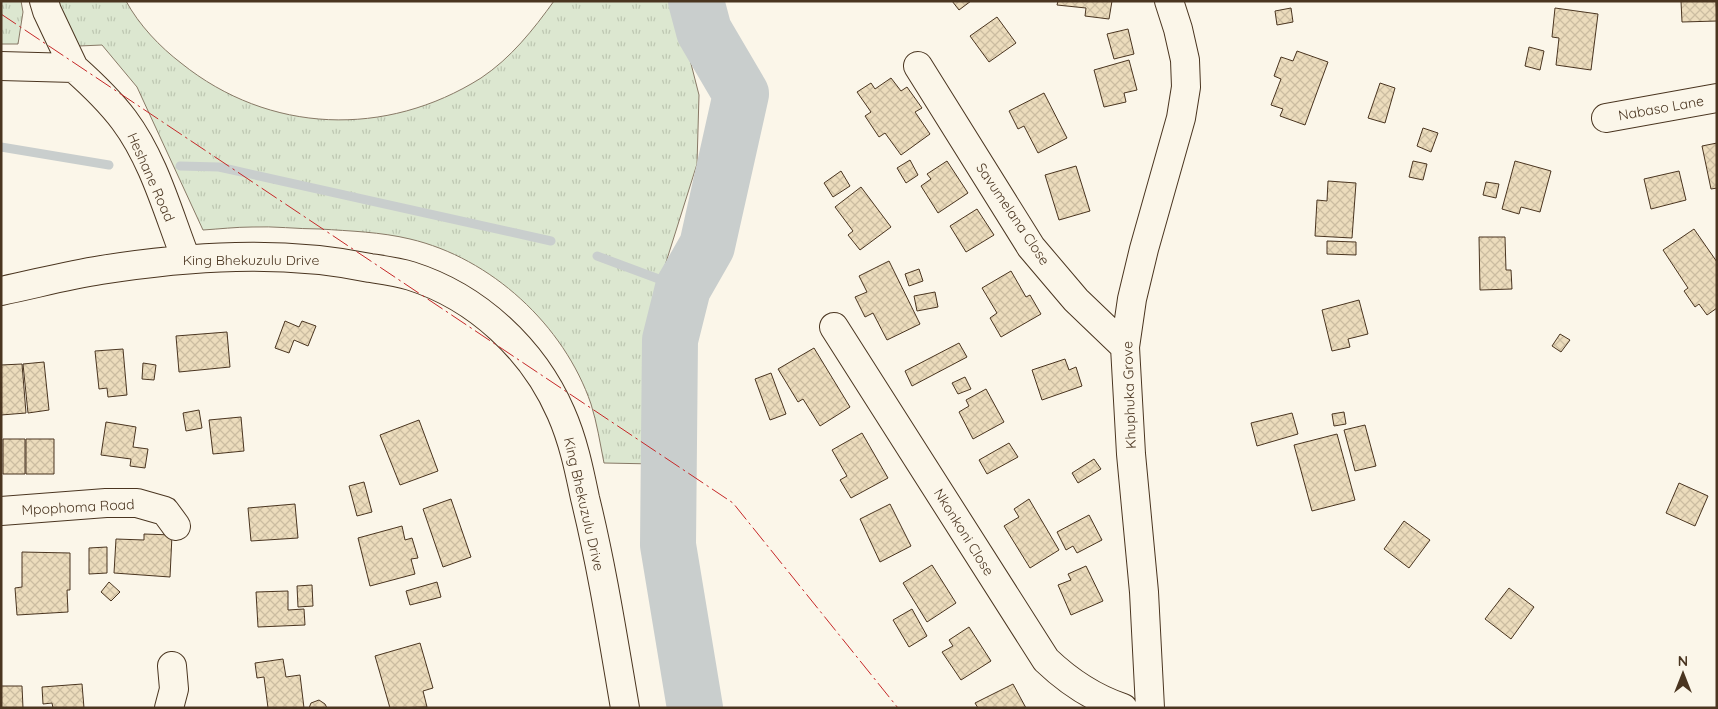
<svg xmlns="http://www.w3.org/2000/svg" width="1718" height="709" font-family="Quicksand,sans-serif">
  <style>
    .grass { fill: url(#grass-tufts); stroke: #887966 }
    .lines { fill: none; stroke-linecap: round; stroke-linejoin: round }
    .stream { stroke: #c9cecd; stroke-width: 9 }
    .river { stroke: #c9cecd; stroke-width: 56 }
    .building { fill: url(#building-cross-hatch); stroke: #4a3520 }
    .minor-casing { stroke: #4a3520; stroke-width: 30 }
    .minor { stroke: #fbf6e9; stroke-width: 28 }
    .power { stroke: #c62828; stroke-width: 1; stroke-dasharray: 18 4 2.5 4; stroke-linecap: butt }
    .labels { text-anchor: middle; stroke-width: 4; stroke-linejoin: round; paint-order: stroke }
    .street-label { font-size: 14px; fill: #4a3520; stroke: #fbf6e9 }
  </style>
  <defs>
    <pattern id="grass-tufts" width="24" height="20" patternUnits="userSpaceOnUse" patternTransform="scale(1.25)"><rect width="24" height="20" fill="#dce7d0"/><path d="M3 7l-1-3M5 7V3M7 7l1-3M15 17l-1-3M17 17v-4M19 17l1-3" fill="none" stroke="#bec7b2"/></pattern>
    <pattern id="building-cross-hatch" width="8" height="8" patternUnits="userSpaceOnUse" patternTransform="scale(1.25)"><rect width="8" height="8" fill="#ecdcbc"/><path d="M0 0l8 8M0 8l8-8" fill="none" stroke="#ccbda1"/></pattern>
  </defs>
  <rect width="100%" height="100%" fill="#fbf6e9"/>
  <path class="grass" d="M1 1H21L23 12 18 44H1Z
    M55 1H126C139 25 160 47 181 63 269 134 386 138 481 78 511 58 533 30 554 1H675L699 95 697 164 651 310 655 464 604 463C600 443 597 423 591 404 564 325 491 258 410 239 381 232 350 231 320 229 297 229 274 226 252 227 236 227 219 229 203 230L137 87 102 45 79 46Z"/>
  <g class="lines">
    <path class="stream" d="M1 147 109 165
      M180 166 219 167 551 241
      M597 256 683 288"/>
    <path class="river" d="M695 708 668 545 670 340 683 288 707 246 741 94 704 31 696 1"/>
  </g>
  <path class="building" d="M952 1H971L959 10Z
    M1058 1H1112L1109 19 1085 16 1086 8 1057 5Z
    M1681 1H1716L1717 21 1682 22Z
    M1291 8 1293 22 1277 25 1275 11Z
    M1555 8 1598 14 1591 70 1556 65 1559 38 1552 37Z
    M997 17 1016 43 989 62 970 36Z
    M1128 29 1134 54 1114 59 1107 34Z
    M1529 47 1544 51 1540 70 1525 66Z
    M1297 51 1328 62 1305 125 1280 116 1283 109 1271 105 1281 79 1274 76 1281 57 1293 61Z
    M1129 60 1137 90 1124 93 1126 102 1104 107 1094 70Z
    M891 78 901 91 907 87 922 108 915 112 930 134 901 155 885 133 879 137 865 116 871 112 857 92 871 83 875 89Z
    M1380 83 1395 88 1385 123 1368 118Z
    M1044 93 1067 138 1038 153 1024 126 1018 129 1009 111Z
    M1423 128 1438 133 1431 152 1417 146Z
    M1717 143V188L1711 189 1702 146Z
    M910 160 918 175 906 183 897 168Z
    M947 161 968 193 938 213 921 186 931 179 927 174Z
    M1413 161 1427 164 1423 180 1409 177Z
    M1515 161 1551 171 1540 212 1521 207 1519 214 1502 209Z
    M1076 166 1090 211 1059 220 1045 175Z
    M841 171 850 186 833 197 824 183Z
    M1679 171 1686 200 1651 209 1644 179Z
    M1328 181 1356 183 1352 238 1315 236 1317 200 1327 201Z
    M1486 182 1499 184 1496 198 1483 195Z
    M861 187 891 227 860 250 848 235 853 231 835 207Z
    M977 209 994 235 966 252 950 226Z
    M1694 229 1717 262V308L1707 315 1699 304 1695 307 1684 291 1688 288 1663 250Z
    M1479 237H1505L1506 270H1511L1512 289 1480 290Z
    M1327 241 1356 242V255L1327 254Z
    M889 261 920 324 887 340 873 313 865 317 855 297 867 292 859 276Z
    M919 269 923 281 909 286 905 274Z
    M1011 271 1026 297 1030 295 1041 314 1001 337 990 318 997 313 982 288Z
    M935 292 938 307 917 311 914 296Z
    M1359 300 1368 334 1348 339 1350 347 1332 351 1322 310Z
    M285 321 299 327 302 321 316 326 308 346 294 340 289 353 275 348Z
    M227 332 230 367 179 372 176 336Z
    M1560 334 1570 340 1561 352 1552 346Z
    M959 343 967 357 912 386 905 371Z
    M814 348 850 407 820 426 803 399 798 402 778 369Z
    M123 349 127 395 108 397 107 388 99 389 95 351Z
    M1065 359 1069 370 1076 367 1082 386 1042 400 1032 370Z
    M44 362 49 410 28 413 23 364Z
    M143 363 156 365 154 380 142 379Z
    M22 364 26 413 1 415V365Z
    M771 373 786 414 770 420 755 379Z
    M965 377 971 389 958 394 952 383Z
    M986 389 1004 422 973 439 959 412 969 406 966 400Z
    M199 410 202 428 186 431 183 413Z
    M1344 412 1346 424 1334 426 1332 414Z
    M1292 413 1298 434 1257 446 1251 423Z
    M241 417 244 451 213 454 209 420Z
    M419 420 438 471 400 485 380 435Z
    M106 422 136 427 133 447 148 449 145 468 130 466 131 459 101 455Z
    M1365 425 1376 466 1355 471 1344 430Z
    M862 433 888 478 851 498 840 480 847 476 832 450Z
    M1337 434 1355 500 1312 511 1294 445Z
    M3 439H25V474H3Z
    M26 439H54V474H26Z
    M1009 443 1018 457 987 474 979 460Z
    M1094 459 1101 469 1078 483 1072 473Z
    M364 482 372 512 357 516 349 486Z
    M1679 483 1708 496 1695 526 1666 513Z
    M451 499 471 557 443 567 423 509Z
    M1029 499 1059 550 1030 568 1004 526 1019 517 1014 509Z
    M295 504 298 538 251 541 248 508Z
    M890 504 911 546 880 562 860 519Z
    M1089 515 1102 540 1077 553 1073 546 1066 550 1057 532Z
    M1404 521 1430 540 1409 568 1384 549Z
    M402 526 405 540 412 538 418 558 411 559 415 574 370 586 358 538Z
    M144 534 172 535 170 577 114 573 116 539 144 540Z
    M107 547V573L89 574V548Z
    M22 552 70 553V590H67L68 612 17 615 15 588 22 587Z
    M932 565 956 603 927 622 903 583Z
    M1086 566 1103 601 1071 615 1058 585 1071 580 1068 574Z
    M109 582 120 592 111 601 101 592Z
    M437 582 441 597 410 605 406 591Z
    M312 585 313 606 298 607 297 586Z
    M1509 588 1534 607 1511 639 1485 619Z
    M288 591V610L304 609 305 625 258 627 256 592Z
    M912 609 927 636 909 647 893 620Z
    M969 627 991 661 961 680 942 652 953 646 949 640Z
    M420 643 433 688 423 691 427 707 390 708 375 656Z
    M283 659 286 677 300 675 304 708H268L264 677 257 678 255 663Z
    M82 684 84 708H53L52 703 43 704 42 687Z
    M1013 684 1026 708H978L975 703Z
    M1 686H22L23 708H1Z
    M319 700 325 704 327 708H309L311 703Z"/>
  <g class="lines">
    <defs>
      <path id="minor" d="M44 1 47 11 74 68
        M1 66 74 68C92 84 109 100 124 120 154 160 168 213 186 259
        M918 66 1031 247 1076 300 1125 347
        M1606 118 1717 98
        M1 291C35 284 68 275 101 270 190 256 282 250 370 268 383 270 398 272 411 276 477 297 533 349 561 413 573 440 579 469 585 498 602 567 613 638 625 708
        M834 327 1046 660C1068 681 1093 698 1123 708
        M1 511 106 503H137L165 511 176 526
        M169 708 174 689 172 666
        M1150 708 1144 592 1131 454 1125 347 1132 299 1144 249 1181 118 1186 87 1185 60 1178 29 1169 1"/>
    </defs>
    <use href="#minor" class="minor-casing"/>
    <use href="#minor" class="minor"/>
    <path class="power" d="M1 14 733 503 898 708"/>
  </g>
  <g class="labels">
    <g class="street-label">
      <text transform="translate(1661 108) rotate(-10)" y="5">Nabaso Lane</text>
      <text transform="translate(151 177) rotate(66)" y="5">Heshane Road</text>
      <text transform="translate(1013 214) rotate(56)" y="5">Savumelana Close</text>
      <text x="251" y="265">King Bhekuzulu Drive</text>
      <text transform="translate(1129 395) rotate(-92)" y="5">Khuphuka Grove</text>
      <text transform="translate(584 504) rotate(77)" y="5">King Bhekuzulu Drive</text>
      <text transform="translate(78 507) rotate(-3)" y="5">Mpophoma Road</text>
      <text transform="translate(964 532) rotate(58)" y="5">Nkonkoni Close</text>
    </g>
  </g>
  <rect width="1718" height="709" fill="none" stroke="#4a3520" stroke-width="5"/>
  <g transform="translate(1683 674)" stroke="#fbf6e9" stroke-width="4" paint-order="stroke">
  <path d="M0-4L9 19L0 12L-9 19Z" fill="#4a3520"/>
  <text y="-8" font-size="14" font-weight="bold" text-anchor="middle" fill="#4a3520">N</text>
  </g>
</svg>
